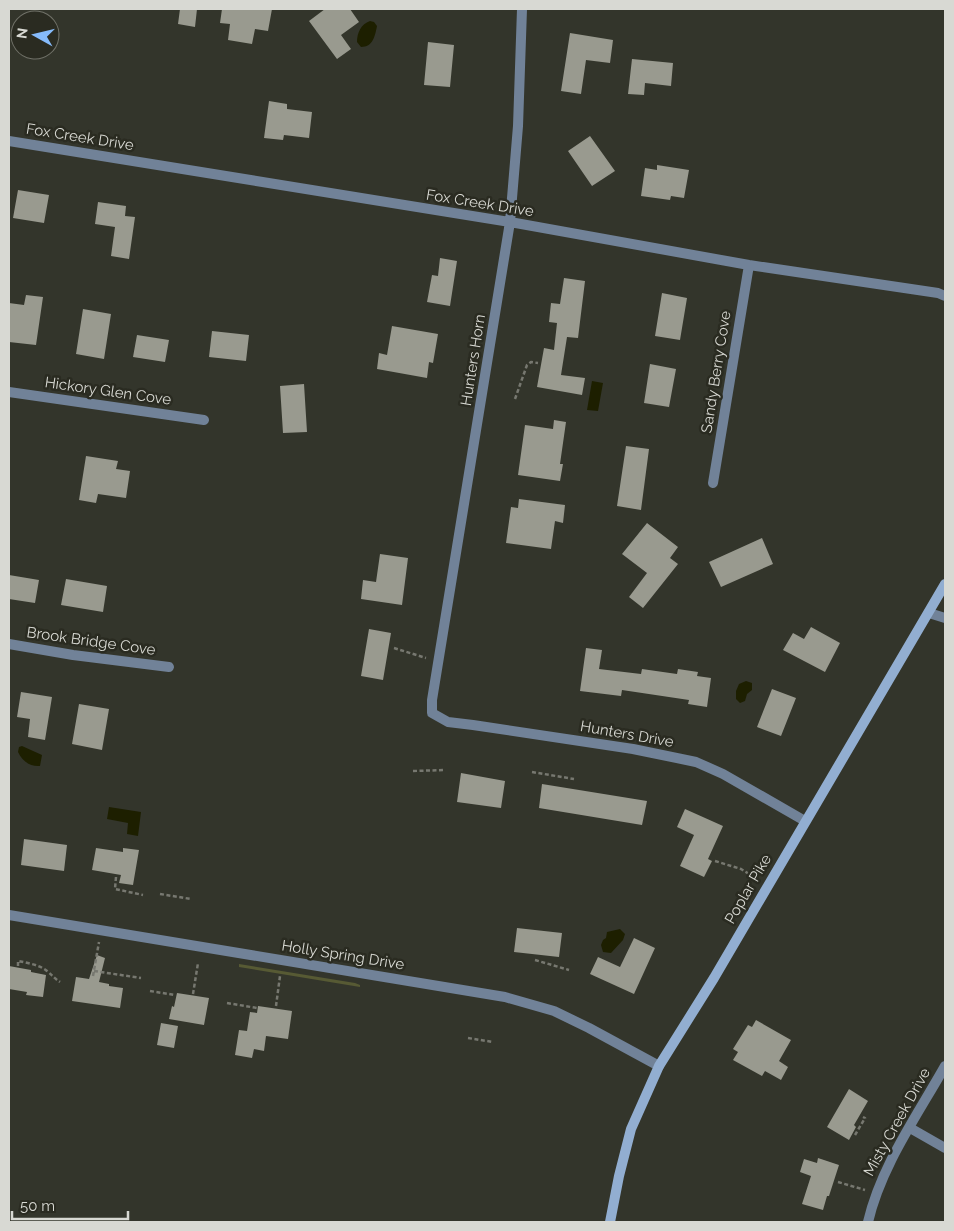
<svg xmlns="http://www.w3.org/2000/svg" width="954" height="1231" font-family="Raleway,sans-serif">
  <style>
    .green { fill: #575a34 }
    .water { fill: #1d1f00 }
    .building { fill: #999a8f }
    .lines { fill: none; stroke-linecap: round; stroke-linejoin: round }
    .path { stroke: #777870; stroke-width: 2.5; stroke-dasharray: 4 2.5; stroke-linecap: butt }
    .minor { stroke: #718298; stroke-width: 10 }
    .secondary { stroke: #92aed1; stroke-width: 10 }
    .labels { text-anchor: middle; stroke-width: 5; stroke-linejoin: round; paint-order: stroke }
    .street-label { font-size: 15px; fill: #d8d9d3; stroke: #2a2b21 }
  </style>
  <rect width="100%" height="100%" fill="#33352b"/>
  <path class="green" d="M239 964 355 983 360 985V987L239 967Z"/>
  <path class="water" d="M370 21 374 22 377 26C375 36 373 47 361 47L357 42C357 33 361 24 370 21Z
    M592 381 603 383 598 411 587 410Z
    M746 681 752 683V690L747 694 745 701 740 703 736 699V691L739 684Z
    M22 746 42 755 40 766C30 767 22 761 18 752L19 747Z
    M109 807 141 812 138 836 127 834 128 823 107 819Z
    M620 929 625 934 623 940 611 953 603 952 601 945 603 940 606 938 607 932Z"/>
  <path class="building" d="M180 9H197L195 27 178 24Z
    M222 9H272L268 31 255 29 252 44 228 40 230 24 220 23Z
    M325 9H350L359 22 341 35 351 49 337 59 309 21Z
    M570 33 613 40 610 63 586 60 581 94 561 91Z
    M428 42 454 45 450 87 424 85Z
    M632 59 673 63 671 86 645 83 644 95 628 94Z
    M269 101 287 104V109L312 112 309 138 284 135 283 140 264 138Z
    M590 136 615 171 592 186 568 151Z
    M657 165 689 170 684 198 671 196 670 200 641 196 645 168 657 170Z
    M18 190 49 195 44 223 13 218Z
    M98 202 126 206 125 216 135 217 129 259 111 256 115 227 95 224Z
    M440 258 457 261 450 306 427 302 432 275 438 276Z
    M564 278 585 281 578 338 567 337 561 375 585 378 582 395 537 387 544 348 554 350 557 323 549 322 551 303 560 304Z
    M662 293 687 298 680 340 655 336Z
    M26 295 43 297 36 345 9 342V303L24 305Z
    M83 309 111 314 104 359 76 354Z
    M392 326 438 334 433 363 429 362 427 378 377 369 379 353 387 355Z
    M212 331 249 335 246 361 209 357Z
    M137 335 169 340 165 362 133 357Z
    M650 364 676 369 669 407 644 403Z
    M304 384 307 432 283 433 280 386Z
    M554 420 566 422 560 464H563L560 481 518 475 525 425 553 429Z
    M626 446 649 449 641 510 617 506Z
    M86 456 118 461 116 469 130 471 126 498 98 494 96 503 79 500Z
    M519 499 565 505 563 523 555 521 551 549 506 543 511 507 518 508Z
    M647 523 678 547 670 558 678 564 643 608 629 597 647 573 622 554Z
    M762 538 773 564 721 587 709 562Z
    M380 554 408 558 402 605 361 599 363 580 376 582Z
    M9 575 39 580 35 603 9 599Z
    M66 579 107 586 103 612 61 605Z
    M811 627 840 643 825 672 783 650 793 633 804 639Z
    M369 629 391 633 383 680 361 676Z
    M586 648 602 650 599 669 641 674 642 669 677 674 678 669 698 672 697 676 711 678 707 707 688 704 689 700 622 690 621 696 580 691Z
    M772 689 796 698 781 736 757 727Z
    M21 692 52 697 45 740 28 737 30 719 17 717Z
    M79 704 109 709 102 750 72 744Z
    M461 773 505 781 501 808 457 802Z
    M542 784 647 801 642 825 539 808Z
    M685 809 723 826 708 859 712 861 704 877 680 866 694 835 677 827Z
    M24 839 67 845 64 871 21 865Z
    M96 848 123 852V848L139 850 133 885 119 883 121 875 92 870Z
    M517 928 562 933 559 957 514 952Z
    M634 938 655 948 634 994 590 974 598 957 620 967Z
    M97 955 105 958 99 982 109 984V986L123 988 120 1008 72 1001 76 977 89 979Z
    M9 966 31 970V972L46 975 43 997 26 995 27 992 9 989Z
    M177 993 209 998 204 1025 169 1019 172 1006 174 1007Z
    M258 1006 292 1011 288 1039 266 1036 264 1051 254 1049 252 1058 235 1055 239 1030 247 1031 250 1012 257 1013Z
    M756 1020 791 1040 779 1061 788 1067 781 1080 765 1071 762 1076 733 1060 738 1052 733 1049 748 1025 752 1027Z
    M161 1023 178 1026 174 1048 157 1045Z
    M849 1089 868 1101 854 1125 856 1127 849 1140 827 1127Z
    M818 1158 839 1165 829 1196H827L823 1210 802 1204 811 1176 800 1172 804 1159 817 1163Z"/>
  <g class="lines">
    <path class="path" d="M515 399 527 365 531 362 538 363
      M394 648 426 658
      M413 771 445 770
      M532 772 574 779
      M715 861 741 869 749 874
      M116 877 115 889 143 895
      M160 894 191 899
      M535 960 569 970
      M18 966V961C28 963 40 965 47 971 52 975 54 978 60 982
      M94 971 141 978
      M93 976 99 942
      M150 991 175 995
      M193 994 198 963
      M227 1003 257 1008
      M276 1006 280 976
      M468 1038 493 1042
      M855 1135 865 1118 863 1117
      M838 1182 865 1190"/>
    <path class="minor" d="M522 9 518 126 510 222 432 700V713L448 722 473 725 633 749 696 762 723 774 805 821
      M9 141 510 222 749 265 938 293 945 296
      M9 392 204 420
      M713 483 749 265
      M929 613 945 618
      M9 644 73 655 169 667
      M9 915 505 997 554 1011 589 1028 659 1066
      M910 1128 945 1148
      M868 1222C881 1166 917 1116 945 1066"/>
    <path class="secondary" d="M610 1222 619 1176 631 1129 659 1066 714 978 945 584"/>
  </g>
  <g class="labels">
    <g class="street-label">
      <text transform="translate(80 137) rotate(9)" y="5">Fox Creek Drive</text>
      <text transform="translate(480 203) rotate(9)" y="5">Fox Creek Drive</text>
      <text transform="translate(473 360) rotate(-81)" y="5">Hunters Horn</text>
      <text transform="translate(716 372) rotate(-81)" y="5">Sandy Berry Cove</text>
      <text transform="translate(108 391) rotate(8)" y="5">Hickory Glen Cove</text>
      <text transform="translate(91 641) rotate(8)" y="5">Brook Bridge Cove</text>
      <text transform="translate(627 734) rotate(10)" y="5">Hunters Drive</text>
      <text transform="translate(748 889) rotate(-60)" y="5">Poplar Pike</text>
      <text transform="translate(343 955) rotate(9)" y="5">Holly Spring Drive</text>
      <text transform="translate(897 1122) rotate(-61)" y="5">Misty Creek Drive</text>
    </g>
  </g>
  <rect width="954" height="1231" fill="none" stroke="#d8d9d3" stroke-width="20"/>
  <g transform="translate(35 35) rotate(278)"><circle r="24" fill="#2a2b21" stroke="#707168"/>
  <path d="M0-4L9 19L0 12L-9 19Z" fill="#86bbfb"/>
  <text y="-8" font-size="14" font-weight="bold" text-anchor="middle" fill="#d8d9d3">N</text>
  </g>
  <path d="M12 1211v8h116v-8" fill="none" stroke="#d8d9d3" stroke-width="2.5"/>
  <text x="20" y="1211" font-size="15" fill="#d8d9d3" stroke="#2a2b21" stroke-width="4" paint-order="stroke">50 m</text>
</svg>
